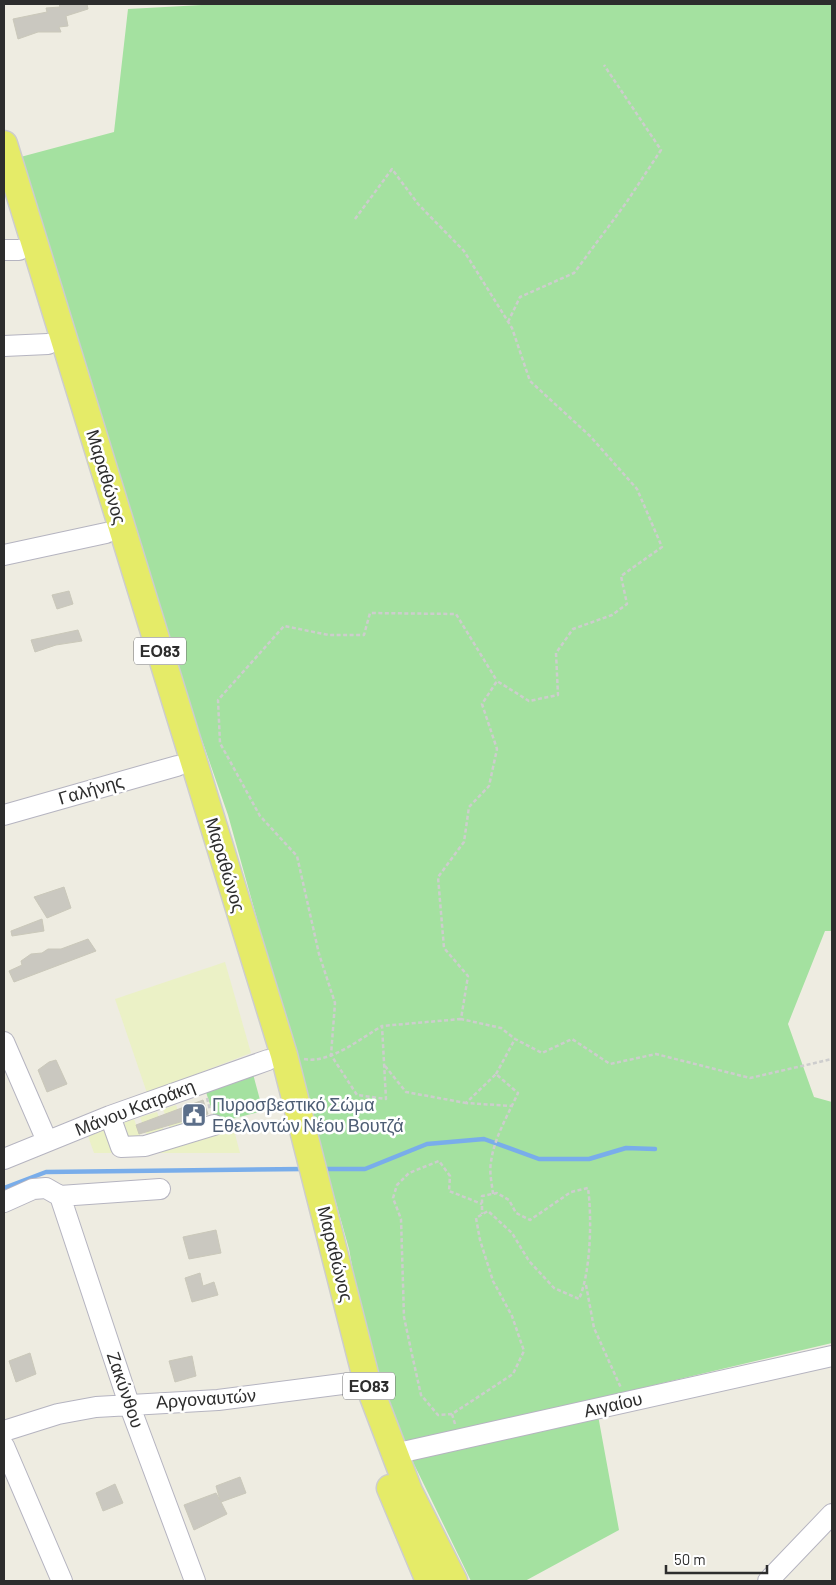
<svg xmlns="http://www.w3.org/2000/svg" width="836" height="1585" font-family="Barlow,sans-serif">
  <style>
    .green { fill: #a4e1a0 }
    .sand { fill: #ebf1c6 }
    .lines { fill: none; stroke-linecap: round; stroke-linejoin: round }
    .stream { stroke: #79adea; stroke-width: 4.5 }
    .building { fill: #cac8c0; stroke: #cac8ba }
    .minor-casing { stroke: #b5b4c0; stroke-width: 22 }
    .major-casing { stroke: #cdcdcd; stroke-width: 29 }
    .path { stroke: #cdcdcd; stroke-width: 2.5; stroke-dasharray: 4 2.5; stroke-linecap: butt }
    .minor { stroke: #fff; stroke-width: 20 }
    .major { stroke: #e5eb68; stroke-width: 26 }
    .labels { text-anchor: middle; stroke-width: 5; stroke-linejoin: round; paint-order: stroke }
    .shield { fill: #fff; stroke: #6c6c6c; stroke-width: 1 }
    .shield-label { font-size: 16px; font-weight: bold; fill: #2d2d2d }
    .street-label { font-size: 18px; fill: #2d2d2d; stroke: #fff }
    .service-label { font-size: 18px; fill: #4e5e75; stroke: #fff; text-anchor: start }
  </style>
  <rect width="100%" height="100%" fill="#eeece1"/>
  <path class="green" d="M220 4H832V931H825L788 1024 814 1097 832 1102V1343L595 1399 619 1530 525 1581H471L373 1380 349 1249 228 815 154 602 13 159 114 132 128 9Z
    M253 1074 263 1111 216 1123 206 1092Z"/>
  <path class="sand" d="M225 962 251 1053 147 1093 115 999Z
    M176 1105 185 1133 231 1119 240 1153H94L88 1136 134 1119 142 1141 148 1138 140 1117 157 1112 165 1134 171 1132 163 1109Z"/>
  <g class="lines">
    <path class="stream" d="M322 1169H365L427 1144 484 1139 539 1159H589L626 1148 655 1149
      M4 1188 46 1172 304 1169"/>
  </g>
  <path class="building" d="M59 4H87L88 9 66 16 68 26 59 27 61 32H38L18 39 13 19 47 12 46 8 60 7Z
    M69 591 73 604 57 609 52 595Z
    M78 630 82 641 56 645 35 652 31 640Z
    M64 887 71 908 47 918 34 897Z
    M42 919 44 931 12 936 11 931Z
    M88 939 96 951 14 982 9 971 22 965 21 961 31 954 42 953 48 949H61Z
    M56 1060 67 1084 47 1092 38 1070 49 1062Z
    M203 1100 208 1114 139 1134 136 1125Z
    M216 1230 221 1253 189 1259 183 1237Z
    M200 1273 203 1286 214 1282 218 1295 192 1302 185 1278Z
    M30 1353 36 1374 16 1382 9 1361Z
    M192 1356 196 1376 175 1382 169 1361Z
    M240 1477 246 1493 221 1502 227 1514 194 1530 184 1505 216 1493 220 1500 216 1486Z
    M115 1484 123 1503 103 1511 96 1493Z"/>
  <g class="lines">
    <defs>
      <path id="minor" d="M4 250H19
        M4 346 48 344
        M4 555 106 533
        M4 815 177 766
        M4 1042 47 1141
        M110 1116 121 1147 145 1146 214 1125
        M4 1159 110 1116 268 1060
        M60 1196 129 1404 195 1581
        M60 1196 160 1189
        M4 1202 33 1189 46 1188 60 1196
        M4 1431 58 1414 96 1407 218 1400 350 1383
        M4 1446 62 1581
        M394 1454 832 1356
        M768 1581 832 1514"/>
      <path id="major" d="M4 144 284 1055 366 1378 409 1491 454 1581
        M390 1488 429 1581"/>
    </defs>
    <use href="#minor" class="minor-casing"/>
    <use href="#major" class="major-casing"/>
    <path class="path" d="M355 219 392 169 418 204 464 251 512 328 530 381 590 436 637 489 662 547 621 576 627 604 612 615 573 629 556 653 558 695 529 701 497 681 482 704 497 749 489 786 469 807 464 842 438 877 444 948 468 976 461 1019 501 1028 515 1039
      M508 322 520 297 574 273 626 203 661 150 604 65
      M461 1019 382 1026 386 1099 357 1095 331 1055 335 1003 319 954 297 856 260 816 220 743 218 700 284 626 329 635H364L370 613 456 614 497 681
      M304 1059C330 1064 361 1038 382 1026
      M385 1066 406 1092 466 1103
      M496 1074 515 1039 542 1053 572 1039 610 1064 656 1054 750 1078 832 1059
      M207 1098 210 1110
      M493 1194C492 1184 489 1172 491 1162 494 1138 508 1115 518 1093L496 1074 466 1103 512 1106
      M586 1285 594 1328 621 1388
      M452 1414 438 1415 421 1395 411 1350 404 1317 401 1219 393 1198 397 1185 409 1173 439 1161 450 1176 449 1191 482 1204
      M455 1424 452 1414 513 1374 524 1351 512 1316 493 1281 480 1240 476 1218 488 1211 512 1233 529 1261 554 1288 579 1299C591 1272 592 1217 588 1188L571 1192 530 1220 516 1213 509 1200 497 1193 482 1196V1214"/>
    <use href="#minor" class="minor"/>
    <use href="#major" class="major"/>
  </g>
  <defs>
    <symbol id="civic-square" viewBox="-11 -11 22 22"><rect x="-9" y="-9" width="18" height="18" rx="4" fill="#5c6f8a" stroke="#fff"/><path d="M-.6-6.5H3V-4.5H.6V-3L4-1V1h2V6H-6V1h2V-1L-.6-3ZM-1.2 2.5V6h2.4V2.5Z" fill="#fff"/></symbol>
  </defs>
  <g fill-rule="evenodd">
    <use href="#civic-square" x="180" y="1101" width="28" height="28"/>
  </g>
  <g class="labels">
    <g class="shield">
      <rect x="134" y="637.5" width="52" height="27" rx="4"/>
      <rect x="343" y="1372.5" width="52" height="27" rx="4"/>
    </g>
    <g class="shield-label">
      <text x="160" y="657">ΕΟ83</text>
      <text x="369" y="1392">ΕΟ83</text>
    </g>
    <g class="street-label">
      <text transform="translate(106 477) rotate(73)" y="6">Μαραθώνος</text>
      <text transform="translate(91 790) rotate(-16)" y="6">Γαλήνης</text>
      <text transform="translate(225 865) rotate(73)" y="6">Μαραθώνος</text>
      <text transform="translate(135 1108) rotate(-21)" y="6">Μάνου Κατράκη</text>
      <text transform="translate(335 1254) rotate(76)" y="6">Μαραθώνος</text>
      <text transform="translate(125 1390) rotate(71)" y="6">Ζακύνθου</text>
      <text transform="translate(206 1399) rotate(-4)" y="6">Αργοναυτών</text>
      <text transform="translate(613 1405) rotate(-13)" y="6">Αιγαίου</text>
    </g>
    <g class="service-label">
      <text x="212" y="1111">Πυροσβεστικό Σώμα<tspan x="212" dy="21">Εθελοντών Νέου Βουτζά</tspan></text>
    </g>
  </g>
  <rect width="836" height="1585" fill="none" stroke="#2d2d2d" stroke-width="10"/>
  <path d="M666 1565v8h101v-8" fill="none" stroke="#2d2d2d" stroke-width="2.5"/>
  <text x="674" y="1565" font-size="15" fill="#2d2d2d" stroke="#ffffff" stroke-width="4" paint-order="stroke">50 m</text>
</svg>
